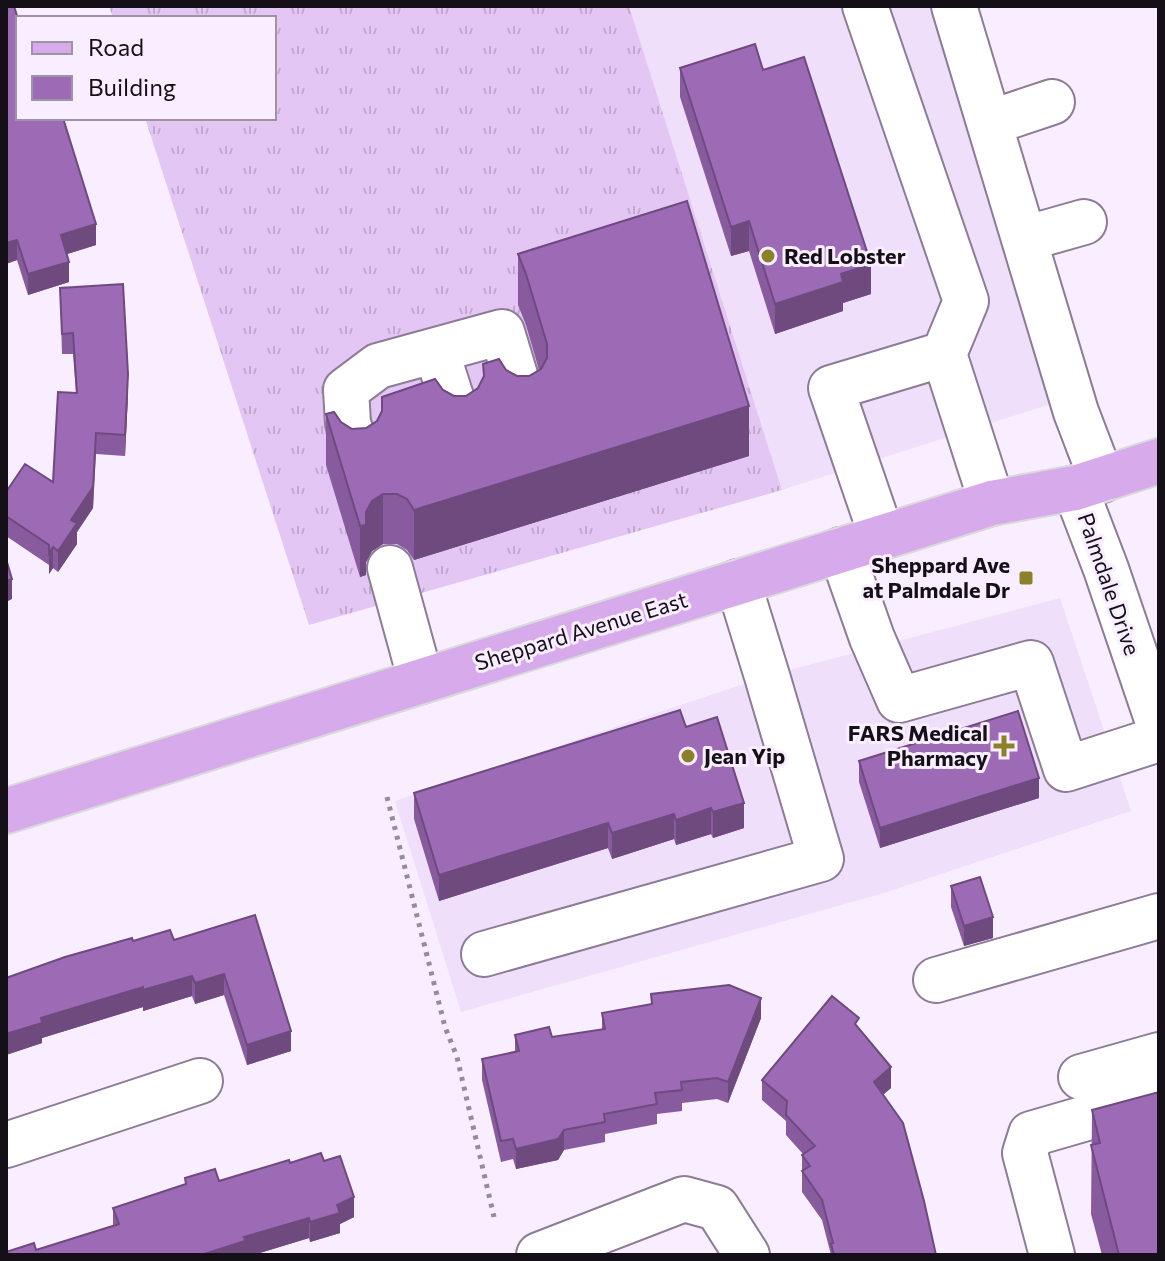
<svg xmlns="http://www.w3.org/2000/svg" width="1165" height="1261" font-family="Commissioner,sans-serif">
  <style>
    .built { fill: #f0dffa }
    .grass { fill: url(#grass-tufts) }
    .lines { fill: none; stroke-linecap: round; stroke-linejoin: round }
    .minor-casing { stroke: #8d7c96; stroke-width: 48 }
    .major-casing { stroke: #dad9da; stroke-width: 48 }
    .path { stroke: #958c9a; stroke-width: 5; stroke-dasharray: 4 6; stroke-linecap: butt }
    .minor { stroke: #fff; stroke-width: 44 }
    .major { stroke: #d6aaeb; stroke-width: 44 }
    .wall { fill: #875b9d }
    .shaded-wall { fill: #6e4a7f }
    .building { fill: #9d6ab6; stroke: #6e4a7f; stroke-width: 2 }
    .poi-dot { fill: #8a8129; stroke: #f9eeff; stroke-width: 3 }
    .labels { text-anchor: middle; stroke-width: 6; stroke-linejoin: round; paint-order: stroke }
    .poi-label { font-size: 22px; font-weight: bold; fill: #150f18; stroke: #f9eeff; text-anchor: start }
    .street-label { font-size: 22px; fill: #150f18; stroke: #f9eeff }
  </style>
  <defs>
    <pattern id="grass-tufts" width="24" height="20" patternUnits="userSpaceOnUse" patternTransform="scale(2)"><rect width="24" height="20" fill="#e4c6f5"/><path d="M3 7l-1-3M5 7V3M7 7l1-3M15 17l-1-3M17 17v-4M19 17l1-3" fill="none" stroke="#c3a9d1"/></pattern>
  </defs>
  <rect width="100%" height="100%" fill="#f9eeff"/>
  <path class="built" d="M629 6H930L1054 403 782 490Z
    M1060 598 1131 811 884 893 461 1012 395 801 767 676Z"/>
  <path class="grass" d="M109 6H629L782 490 309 625 145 118H274V18H113Z"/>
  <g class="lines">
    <defs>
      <path id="minor" d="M865 6 966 301 944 354 831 388 882 537
        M954 6 1076 412 1102 480
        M989 123 1052 102
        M1024 239 1084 222
        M436 350 459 422
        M944 354 992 503
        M358 455 348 423 346 390 378 366 502 332 523 402
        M1075 488 1106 569 1159 725
        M841 550 872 638 899 700 1031 663 1066 769 1159 739
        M390 568 421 681
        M484 954 821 859 767 676 738 582
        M936 980 1159 916
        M1081 1077 1159 1055
        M6 1145 200 1081
        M539 1255 684 1199 717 1208 747 1255
        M1052 1255 1025 1153 1031 1134 1159 1097"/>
      <path id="major" d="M6 811 992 503 1075 488 1159 461"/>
    </defs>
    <use href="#minor" class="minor-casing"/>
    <use href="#major" class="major-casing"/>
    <path class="path" d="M387 797 445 1027 457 1057 494 1217"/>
    <use href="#minor" class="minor"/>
    <use href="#major" class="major"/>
  </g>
  <path class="wall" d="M6 6 18 118 96 245 67 254 69 282 28 295 17 260 6 264Z
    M680 68 763 70 871 294 843 303V311L775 334 749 251 731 256 680 97Z
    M518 254 749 456 414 560 407 550 397 544H383L372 551 366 562V575L360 577 326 465V414L352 429 366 428 377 421 443 390 454 396H466L478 388 483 377V364L506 370 517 376H529L539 370 526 325 518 305Z
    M60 288 128 394 125 456 96 454 93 508 77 532V544L58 572 53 568 49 574V565L6 536V492L53 482 76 393 73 354H62Z
    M686 727 744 828 713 838 711 834 676 845 674 839 612 859 608 848 439 901 414 819V793Z
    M859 761 1039 798 880 848 859 782Z
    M951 886 993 938 964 946 951 907Z
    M255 915 291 1051 247 1065 224 995 195 1004 192 996 143 1011V1007L42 1038V1043L6 1055V978L133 941 174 940Z
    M651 994 761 1018 728 1103 717 1099 682 1103V1111L657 1114V1124L605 1134V1142L564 1150 558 1160 516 1169 513 1159 501 1162 482 1080V1059L515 1052V1035L552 1037 602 1029V1013L651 1004Z
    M859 1029 891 1088 883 1095 936 1255H831L822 1220 802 1192V1155L803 1154 786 1135V1121L762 1100V1080Z
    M1092 1110 1159 1255H1102L1091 1214Z
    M324 1161 354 1217 340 1224V1233L310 1242 309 1238 253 1255H6L36 1250 113 1226V1208L185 1185V1178L219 1181 290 1163Z"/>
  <path class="shaded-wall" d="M749 221V251L731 256V227Z
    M96 224V245L61 256V235Z
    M17 240V260L6 264V243Z
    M69 262V282L28 295V274Z
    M871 264V294L843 303V311L775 334V304L841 274Z
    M128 374V394L125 456V435Z
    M749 406V456L414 560V510Z
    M96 433 93 508 77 532V544L58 572V551L71 520Z
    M383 494V544L372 551 366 562V575L360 577V526L372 501Z
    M53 547V568L49 574V553Z
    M12 579V599L6 602V581Z
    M1039 778V798L880 848V828Z
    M744 803V828L713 838V812Z
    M711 808V834L676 845V820Z
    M674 814V839L612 859V833Z
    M608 823V848L439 901V875Z
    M993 917V938L964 946V926Z
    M224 974V995L195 1004V983Z
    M192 976V996L143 1011V990Z
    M143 987V1007L42 1038V1043L6 1055V1034L41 1018Z
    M761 998V1018L728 1103V1082Z
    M291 1031V1051L247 1065V1045Z
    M891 1067V1088L874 1102V1082Z
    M564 1130V1150L558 1160 516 1169V1149Z
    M354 1197V1217L340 1224V1233L310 1242V1222L337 1205Z
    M309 1218V1238L253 1255H201L244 1237Z"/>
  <path class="building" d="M6 6H14L18 19V118H63L96 224 61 235 69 262 28 274 17 240 6 243Z
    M755 44 763 70 804 57 871 264 841 274 843 282 775 304 749 221 731 227 680 68Z
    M687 201 749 406 414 510 407 499 397 494H383L372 501 366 512V525L360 526 326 414 334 412 341 422 352 429 366 428 377 421 382 411V397L435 379 443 390 454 396H466L478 388 484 376 483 364 499 359 506 370 517 376H529L541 369 547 358V344L526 274 518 254Z
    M123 284 128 374 125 435 96 433 93 487 71 520 77 523 58 551 53 547 49 553V545L6 516V492L25 464 53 482 58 392 77 393 73 333 62 334 60 288Z
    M6 559 12 579 6 581Z
    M680 710 686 727 717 717 744 803 713 812 711 808 676 820 674 814 612 833 608 823 439 875 414 793Z
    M1018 711 1039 778 880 828 859 761Z
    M980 877 993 917 964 926 951 886Z
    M255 915 291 1031 247 1045 224 974 195 983 192 976 143 990V987L41 1018 42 1023 6 1034V978L65 957 132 938 133 941 170 930 174 940Z
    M729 985 761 998 728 1082 717 1078 681 1082 682 1090 655 1093 657 1104 604 1114 605 1122 564 1130 558 1139 516 1149 513 1139 501 1141 482 1059 519 1051 515 1035 549 1027 552 1037 605 1029 602 1013 652 1004 651 994Z
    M832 996 859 1018 855 1024 891 1067 874 1082 903 1123 924 1201 936 1255H834L831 1244 833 1243 822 1200 802 1171 810 1166 802 1155 815 1146 786 1115 787 1101 762 1080Z
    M1159 1092V1255H1119L1091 1145 1100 1143 1092 1110Z
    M321 1153 324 1161 340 1156 354 1197 337 1205 340 1213 310 1222 309 1218 244 1237 245 1241 201 1255H6V1252L34 1243 36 1250 119 1224 113 1208 186 1184 185 1178 215 1169 219 1181 289 1160 290 1163Z"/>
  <g class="poi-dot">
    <circle cx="768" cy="256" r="8"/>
    <rect x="1018" y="570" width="16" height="16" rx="4"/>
    <path d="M1000 734h8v8h8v8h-8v8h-8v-8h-8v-8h8z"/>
    <circle cx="688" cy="756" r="8"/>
  </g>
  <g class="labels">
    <g class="poi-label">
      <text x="784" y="264">Red Lobster</text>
      <text x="1010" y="573" text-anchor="end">Sheppard Ave<tspan x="1010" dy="25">at Palmdale Dr</tspan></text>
      <text x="988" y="741" text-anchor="end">FARS Medical<tspan x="988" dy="25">Pharmacy</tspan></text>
      <text x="704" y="764">Jean Yip</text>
    </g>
    <g class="street-label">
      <text transform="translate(1109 584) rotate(71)" y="8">Palmdale Drive</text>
      <text transform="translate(581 631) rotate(-17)" y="8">Sheppard Avenue East</text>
    </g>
  </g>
  <rect width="1165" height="1261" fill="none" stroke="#150f18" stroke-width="16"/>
  <rect x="16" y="16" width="260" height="104" fill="#f9eeff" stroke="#9e95a3" stroke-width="2"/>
  <rect x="32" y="42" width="40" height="12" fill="#d6aaeb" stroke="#9e95a3" stroke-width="2"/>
  <text x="88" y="56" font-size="24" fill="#150f18">Road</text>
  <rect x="32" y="76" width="40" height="24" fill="#9d6ab6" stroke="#9e95a3" stroke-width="2"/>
  <text x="88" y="96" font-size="24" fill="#150f18">Building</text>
</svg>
